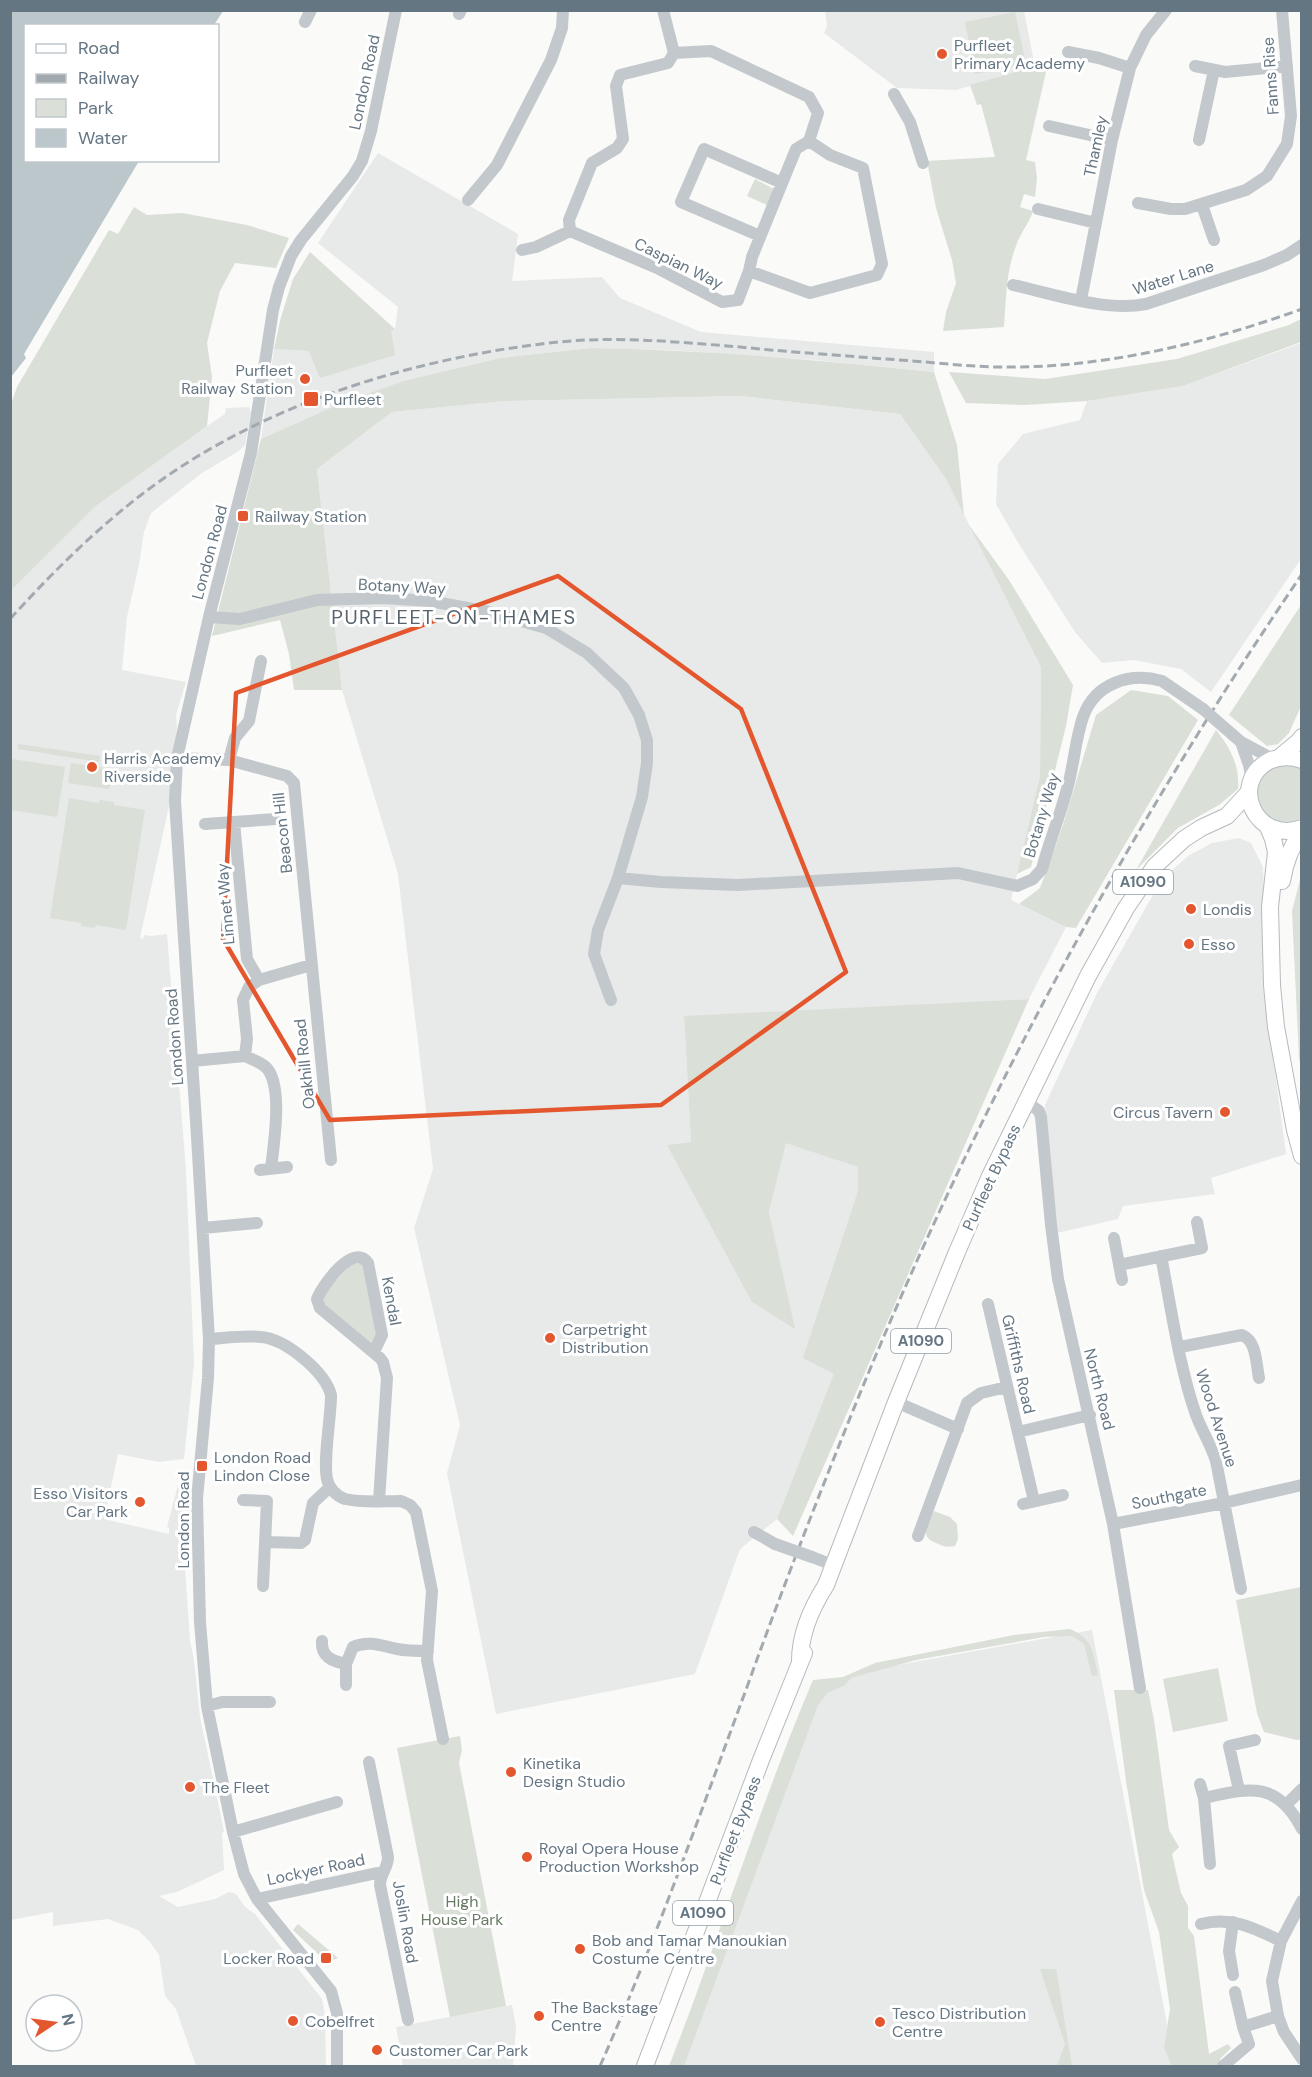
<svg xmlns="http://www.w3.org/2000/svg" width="1312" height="2077" font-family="'DM Sans',sans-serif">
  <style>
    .built { fill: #e8e9e9 }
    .green { fill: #dadfd7 }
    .water { fill: #bbc7cb }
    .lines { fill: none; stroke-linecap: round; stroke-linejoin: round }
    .major-casing { stroke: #b5babe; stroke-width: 18 }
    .minor { stroke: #c3c8cc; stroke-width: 12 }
    .major { stroke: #fff; stroke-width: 16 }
    .rail { stroke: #a2aab0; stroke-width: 3; stroke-dasharray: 9 4.5; stroke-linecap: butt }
    .minor-bridge { stroke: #c3c8cc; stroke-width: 12 }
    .marked { fill: none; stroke: #e4572e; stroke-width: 4.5; stroke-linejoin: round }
    .poi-dot { fill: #e4572e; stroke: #fff; stroke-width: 2 }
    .labels { text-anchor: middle; stroke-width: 6; stroke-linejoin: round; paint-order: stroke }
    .shield { fill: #fff; stroke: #939fa8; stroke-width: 1.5 }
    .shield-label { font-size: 15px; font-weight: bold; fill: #657683 }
    .poi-label { font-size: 16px; fill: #657683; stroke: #fff; text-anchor: start }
    .street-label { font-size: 16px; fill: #657683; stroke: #fff }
    .park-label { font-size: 16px; fill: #687a64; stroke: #fff }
    .quarter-label { font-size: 20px; letter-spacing: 1.5px; fill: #57646e; stroke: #fff }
  </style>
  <rect width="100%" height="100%" fill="#fafaf8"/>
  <path class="built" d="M825 11H1024L1035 67 956 90 897 88 824 33 827 26Z
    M378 153 518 234 512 281 602 277 620 298 701 332 934 352V372L814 360 669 350 591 348 500 358 403 381 339 404 261 439 274 349 310 351 395 329 398 307 318 243Z
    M1301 343V559L1211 692 1181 669 1134 660 1102 663 1075 632 1017 541 996 504 998 464 1023 434 1080 420 1087 401 1183 386Z
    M741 396 900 414 946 479 1041 667 1040 776 1011 900 1066 927 1029 999 684 1017 691 1142 667 1145 794 1328 769 1212 786 1142 858 1167V1191L835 1374 777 1519 740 1549 695 1674 496 1714 447 1473 460 1425 414 1228 433 1169 398 874 342 690 317 469 392 412 505 401Z
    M249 407 251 412 245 445 239 451 202 473 151 513 144 532 139 565 127 617 122 670 186 682 176 715 177 727 169 806 140 938 143 939 144 935 151 936 167 934 186 1170 194 1363 184 1459 159 1462 118 1454 104 1519 169 1534V1528L167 1527 178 1485 187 1492 189 1516 183 1539 190 1640 194 1660 200 1717 224 1831 222 1834 224 1870 177 1892 159 1896 178 1907 215 1899 229 1892 236 1894 245 1907 255 1914 322 1999 325 2015 326 2066H196L176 2009 165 1996 159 1955 150 1942 138 1930 108 1919 53 1926V1912L11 1920 10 590 96 506 207 426 225 414 226 408Z
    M1239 838 1251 843 1263 867 1269 1028 1286 1154 1211 1178 1215 1194 1123 1206 1118 1219 1057 1233 1050 1175 1045 1105 1097 993 1162 879 1188 856 1212 843Z
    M1092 1630 1175 2066H679L820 1687 870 1670Z
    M512 2005 516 2027 513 2066H403L396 2027Z"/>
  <path class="green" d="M1015 12 1026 65 975 74 965 22Z
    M1048 63 1026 160 1035 162 1037 178 1035 197 1024 194 1020 207 1033 211C1029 224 1020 233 1016 246 1006 271 1006 300 1004 327L943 331 946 312 956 283 952 260 936 208 927 161 995 157 981 104 977 105 970 85Z
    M755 179 774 189 767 205 747 196Z
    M134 207 147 215 182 213 247 225 289 238 276 268 235 263 220 291 207 343 212 377 207 426 96 506 11 590V404L17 387 109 230 118 234Z
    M310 252 395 329 391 331 395 355 320 378 309 351 274 349 281 317 293 279Z
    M1301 319V342L1183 386 1087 401 1025 405 966 403 949 372 1045 379 1177 359 1289 325Z
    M591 348C706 350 820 360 934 372L957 445 964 515 946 479 900 414 741 396 505 401 392 412 317 469 342 690H294L289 654 280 620 212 636 261 439 339 404 403 381 500 358Z
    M969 525 1009 580 1073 685 1066 726 1031 867 1017 874 1040 776 1041 667Z
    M1301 605V706L1289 733 1278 744 1267 746 1229 715Z
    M1131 690 1168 696 1198 720 1076 928 1066 927 1019 904 1040 888 1063 825 1096 715Z
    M1216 730C1230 747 1240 766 1238 789L1219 805 1178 828 1136 870Z
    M18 744 100 756 99 762 18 749Z
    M11 759 65 767 57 817 11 810Z
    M71 763 112 769 109 789 68 783Z
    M1279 765H1293L1301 769V818C1270 835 1241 795 1266 772 1270 769 1275 767 1279 765Z
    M69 798 99 803 100 800 114 802V805L145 810 126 930 96 925 95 928 81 926V923L50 918Z
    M1301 876H1302L1301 1069 1299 1058 1292 911Z
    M1029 999 793 1536 777 1519 834 1374 803 1358 858 1191V1167L786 1143 769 1212 795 1329 752 1302 667 1145 691 1142 684 1016Z
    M362 1263 377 1339 371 1344 324 1305 323 1295 351 1264Z
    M934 1511 950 1517 957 1524 958 1539 955 1546C947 1548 943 1546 936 1543 918 1536 928 1525 934 1511Z
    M1301 1587 1302 1739 1297 1740 1264 1732 1257 1713 1236 1600Z
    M1070 1629C1093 1639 1093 1652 1098 1675L1092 1676 1084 1644 1072 1636 1044 1637 916 1660 851 1678 845 1685 827 1693 818 1705 684 2066H669C719 1939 759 1807 813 1680L843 1677 875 1663 1014 1635Z
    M1218 1668 1228 1721 1173 1732 1163 1679Z
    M1114 1690H1148L1154 1720 1169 1830 1179 1847 1172 1854 1181 1893 1188 1906V1928L1194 1936 1209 2054 1228 2044 1231 2048 1220 2059V2066H1172L1164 2048 1170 2009 1159 1932 1144 1890 1126 1781Z
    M460 1736 462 1750 459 1763 506 2006 450 2017 397 1748Z
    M298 1924 338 1958 330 1961 324 1955H319L293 1930Z
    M1040 1969H1056L1072 2066H1057L1065 2044Z"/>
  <path class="water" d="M11 10 227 11 226 12 223 11 214 25 26 26V160L139 161 24 354 26 358 11 377Z"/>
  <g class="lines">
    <defs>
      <path id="major" d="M1280 757 1298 742 1302 737
        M1302 760C1291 756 1280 756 1269 761 1228 783 1256 845 1302 828
        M1268 827 1273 839 1276 852 1270 907 1272 985 1276 1027 1295 1130 1302 1156
        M1282 881C1285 863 1290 847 1302 832
        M800 1661C800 1635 812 1607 826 1585L896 1402 957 1252 990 1176 1088 976 1126 908 1155 866 1184 839 1201 828 1227 816 1249 792
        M645 2066 761 1760 804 1653"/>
    </defs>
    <use href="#major" class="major-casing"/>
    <path class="minor" d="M663 10 674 53 668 63 620 75 616 86 623 139 617 148 592 163 569 220 570 231 657 268 722 302 738 300 749 271 810 293 877 275 882 264 863 168 830 155 809 141 818 113 809 97 711 51 674 53
      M459 14 461 10
      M305 22 311 10
      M1068 52 1099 58 1130 68
      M1195 66 1225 72 1287 66
      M894 94 910 122 923 163
      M1049 126 1112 140
      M1199 140 1214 70
      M468 200 497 165 551 60 562 28 563 10
      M1138 203 1171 209H1185L1246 190 1267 176 1287 144 1291 116 1282 10
      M1202 205 1214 240
      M1038 209 1096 223
      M760 236 681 202 704 149 782 183
      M522 250 536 247 570 231
      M749 271 752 257 796 149 809 141
      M1013 285C1053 294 1107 312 1146 304L1264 265 1287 255 1302 245
      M1081 300 1112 140 1130 68 1146 35 1166 10
      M209 617 240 619 317 600 384 598 430 601 489 612 546 628 587 653 624 688 639 715 647 740V763L642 797 618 878 598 930 594 954 611 1000
      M1233 735 1241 742 1273 759
      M1241 742 1249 765 1252 781
      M177 758 229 760 287 776 294 783 331 1160
      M229 760 235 738 249 721 261 661
      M234 822 247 959 259 980
      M205 824 276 819
      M618 878 661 882 738 885 958 873 1017 886 1033 879 1042 869C1049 842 1060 816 1067 789 1074 766 1075 740 1083 717 1095 683 1130 672 1162 681L1203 709
      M245 1056C253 1060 264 1063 269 1071 282 1092 274 1144 271 1168
      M192 1061 245 1056 247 1039 243 1000 249 987 259 980 311 965
      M1027 1102 1039 1111 1041 1117 1051 1225 1058 1279 1113 1524 1140 1688
      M260 1170 287 1167
      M203 1228 257 1223
      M1114 1238 1122 1280
      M1161 1256C1171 1307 1179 1366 1196 1415 1202 1431 1211 1445 1216 1461L1241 1589
      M1119 1265 1202 1248 1197 1222
      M988 1304 1034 1501
      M209 1339C225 1338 244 1335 261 1337 286 1339 325 1372 331 1395 331 1418 323 1459 327 1479 329 1488 336 1496 345 1499 362 1503 384 1501 401 1501L410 1505 416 1512 432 1591 427 1660 443 1739
      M1180 1347 1242 1335C1257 1341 1256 1364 1259 1378
      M374 1352 382 1335 368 1263C353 1242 323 1285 317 1299L320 1308 380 1358 383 1362 387 1378 379 1501
      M896 1402 958 1429
      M1018 1432 1090 1415
      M243 1500 267 1501 263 1586
      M1023 1504 1063 1495
      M1113 1524 1224 1503 1302 1485
      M754 1532 775 1544
      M918 1536 967 1403 981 1393 1007 1387
      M265 1542 301 1543 305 1540 313 1503 330 1487
      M812 1557 833 1565
      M322 1641C321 1657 332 1661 346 1664
      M346 1685V1664L353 1647C369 1640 382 1646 397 1649 407 1651 418 1651 428 1651
      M207 1706 222 1702H270
      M369 1762 388 1857C388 1868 380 1874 380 1885L408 2020
      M1200 1784 1204 1798
      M1239 1790 1229 1746 1255 1740
      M1286 1805 1302 1789
      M233 1832 337 1802
      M1210 1864 1204 1798C1249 1788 1277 1780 1302 1829
      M257 1899 377 1873 381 1875
      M1302 1901 1281 1941 1272 1981 1278 2016 1284 2032 1302 2059
      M1233 1922 1229 1951 1233 1975
      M1201 1924C1231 1916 1254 1928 1281 1941
      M1243 2027 1278 2016
      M337 2066V2013L331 1991 257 1899 244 1874 233 1832 207 1706 200 1622 197 1499 208 1378 209 1339 197 1137 175 801 177 758 209 617 251 453 273 310 279 287 291 256 301 240 353 176 362 161 371 131 396 10
      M1223 2066 1249 2044 1243 2027 1235 1992"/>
    <use href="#major" class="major"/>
    <path class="rail" d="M10 619C51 574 93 532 141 495 245 415 376 370 505 349 532 345 560 341 587 340 638 338 690 343 740 347 788 352 837 355 885 359 922 361 959 366 996 367 1100 369 1205 344 1302 309
      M600 2066C655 1942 700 1814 747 1687 779 1598 813 1510 848 1423 968 1124 1121 840 1302 574"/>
    <path class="minor-bridge" d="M1203 709 1233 735
      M775 1544 812 1557"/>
  </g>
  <path class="marked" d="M558 576 741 709 846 972 661 1105 330 1120 223 939 236 693Z"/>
  <g class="poi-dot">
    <circle cx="942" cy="54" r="6"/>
    <circle cx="305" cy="379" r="6"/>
    <rect x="303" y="391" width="16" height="16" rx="3"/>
    <rect x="237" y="510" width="12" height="12" rx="3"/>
    <circle cx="92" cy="767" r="6"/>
    <circle cx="1191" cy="909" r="6"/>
    <circle cx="1189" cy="944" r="6"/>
    <circle cx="1225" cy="1112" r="6"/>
    <circle cx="550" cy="1338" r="6"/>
    <rect x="196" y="1460" width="12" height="12" rx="3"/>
    <circle cx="140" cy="1502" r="6"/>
    <circle cx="511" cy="1772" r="6"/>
    <circle cx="190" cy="1787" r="6"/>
    <circle cx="527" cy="1857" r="6"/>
    <circle cx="580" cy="1949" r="6"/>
    <rect x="320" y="1952" width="12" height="12" rx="3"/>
    <circle cx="539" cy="2016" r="6"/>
    <circle cx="293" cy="2021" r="6"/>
    <circle cx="880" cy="2022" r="6"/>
    <circle cx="377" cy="2050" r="6"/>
  </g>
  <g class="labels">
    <g class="shield">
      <rect x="1113" y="870" width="60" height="24" rx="4.5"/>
      <rect x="891" y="1329" width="60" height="24" rx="4.5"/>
      <rect x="673" y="1901" width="60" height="24" rx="4.5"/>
    </g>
    <g class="shield-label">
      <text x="1143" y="887">A1090</text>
      <text x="921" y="1346">A1090</text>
      <text x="703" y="1918">A1090</text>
    </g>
    <g class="poi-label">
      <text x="954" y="51">Purfleet<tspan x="954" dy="18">Primary Academy</tspan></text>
      <text x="293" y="376" text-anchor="end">Purfleet<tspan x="293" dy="18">Railway Station</tspan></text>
      <text x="324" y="405">Purfleet</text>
      <text x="255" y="522">Railway Station</text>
      <text x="104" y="764">Harris Academy<tspan x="104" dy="18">Riverside</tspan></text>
      <text x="1203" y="915">Londis</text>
      <text x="1201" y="950">Esso</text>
      <text x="1213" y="1118" text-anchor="end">Circus Tavern</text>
      <text x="562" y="1335">Carpetright<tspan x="562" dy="18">Distribution</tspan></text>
      <text x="214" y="1463">London Road<tspan x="214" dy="18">Lindon Close</tspan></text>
      <text x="128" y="1499" text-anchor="end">Esso Visitors<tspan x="128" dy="18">Car Park</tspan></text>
      <text x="523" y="1769">Kinetika<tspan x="523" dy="18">Design Studio</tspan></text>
      <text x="202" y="1793">The Fleet</text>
      <text x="539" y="1854">Royal Opera House<tspan x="539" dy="18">Production Workshop</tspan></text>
      <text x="592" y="1946">Bob and Tamar Manoukian<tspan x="592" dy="18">Costume Centre</tspan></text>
      <text x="314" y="1964" text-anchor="end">Locker Road</text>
      <text x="551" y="2013">The Backstage<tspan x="551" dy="18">Centre</tspan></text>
      <text x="892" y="2019">Tesco Distribution<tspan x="892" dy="18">Centre</tspan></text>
      <text x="305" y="2027">Cobelfret</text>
      <text x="389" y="2056">Customer Car Park</text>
    </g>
    <g class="street-label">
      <text transform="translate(1270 76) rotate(-94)" y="6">Fanns Rise</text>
      <text transform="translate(364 82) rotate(-78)" y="6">London Road</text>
      <text transform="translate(1095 146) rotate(-78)" y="6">Thamley</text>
      <text transform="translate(679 263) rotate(26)" y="6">Caspian Way</text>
      <text transform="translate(1173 277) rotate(-17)" y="6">Water Lane</text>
      <text transform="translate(209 552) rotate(-75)" y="6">London Road</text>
      <text transform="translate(402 586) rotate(3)" y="6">Botany Way</text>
      <text transform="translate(1041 815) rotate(-73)" y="6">Botany Way</text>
      <text transform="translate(282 833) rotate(-96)" y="6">Beacon Hill</text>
      <text transform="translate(225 904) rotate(-95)" y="6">Linnet Way</text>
      <text transform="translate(174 1037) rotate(-94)" y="6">London Road</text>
      <text transform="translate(304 1064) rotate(-96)" y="6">Oakhill Road</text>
      <text transform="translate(991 1177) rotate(-65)" y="6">Purfleet Bypass</text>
      <text transform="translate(392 1301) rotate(80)" y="6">Kendal</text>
      <text transform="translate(1019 1364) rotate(77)" y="6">Griffiths Road</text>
      <text transform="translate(1100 1389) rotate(76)" y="6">North Road</text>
      <text transform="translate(1217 1418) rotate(72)" y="6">Wood Avenue</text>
      <text transform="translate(1169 1496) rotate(-11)" y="6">Southgate</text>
      <text transform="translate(183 1520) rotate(-90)" y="6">London Road</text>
      <text transform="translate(735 1830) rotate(-69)" y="6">Purfleet Bypass</text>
      <text transform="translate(316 1869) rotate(-12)" y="6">Lockyer Road</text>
      <text transform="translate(406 1922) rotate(80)" y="6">Joslin Road</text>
    </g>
    <g class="park-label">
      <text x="462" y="1907">High<tspan x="462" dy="18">House Park</tspan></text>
    </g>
    <g class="quarter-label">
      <text x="454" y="624">PURFLEET-ON-THAMES</text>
    </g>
  </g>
  <rect width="1312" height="2077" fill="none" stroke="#657683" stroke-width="24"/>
  <rect x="24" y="24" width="195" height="138" fill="#ffffff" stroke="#c1c8cd" stroke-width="1.5"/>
  <rect x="36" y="44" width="30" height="9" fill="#ffffff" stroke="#c1c8cd" stroke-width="1.5"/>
  <text x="78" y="54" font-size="18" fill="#657683">Road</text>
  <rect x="36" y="74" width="30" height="9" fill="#a2aab0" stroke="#c1c8cd" stroke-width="1.5"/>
  <text x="78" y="84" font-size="18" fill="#657683">Railway</text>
  <rect x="36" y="99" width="30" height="18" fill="#dadfd7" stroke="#c1c8cd" stroke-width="1.5"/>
  <text x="78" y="114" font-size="18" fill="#657683">Park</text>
  <rect x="36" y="129" width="30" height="18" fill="#bbc7cb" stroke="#c1c8cd" stroke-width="1.5"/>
  <text x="78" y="144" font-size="18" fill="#657683">Water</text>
  <g transform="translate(54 2023) rotate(77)"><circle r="28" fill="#ffffff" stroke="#c1c8cd" stroke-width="1.5"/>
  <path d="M0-4.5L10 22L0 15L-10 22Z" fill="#e4572e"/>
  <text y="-9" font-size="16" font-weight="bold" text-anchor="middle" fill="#657683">N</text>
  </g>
</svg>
